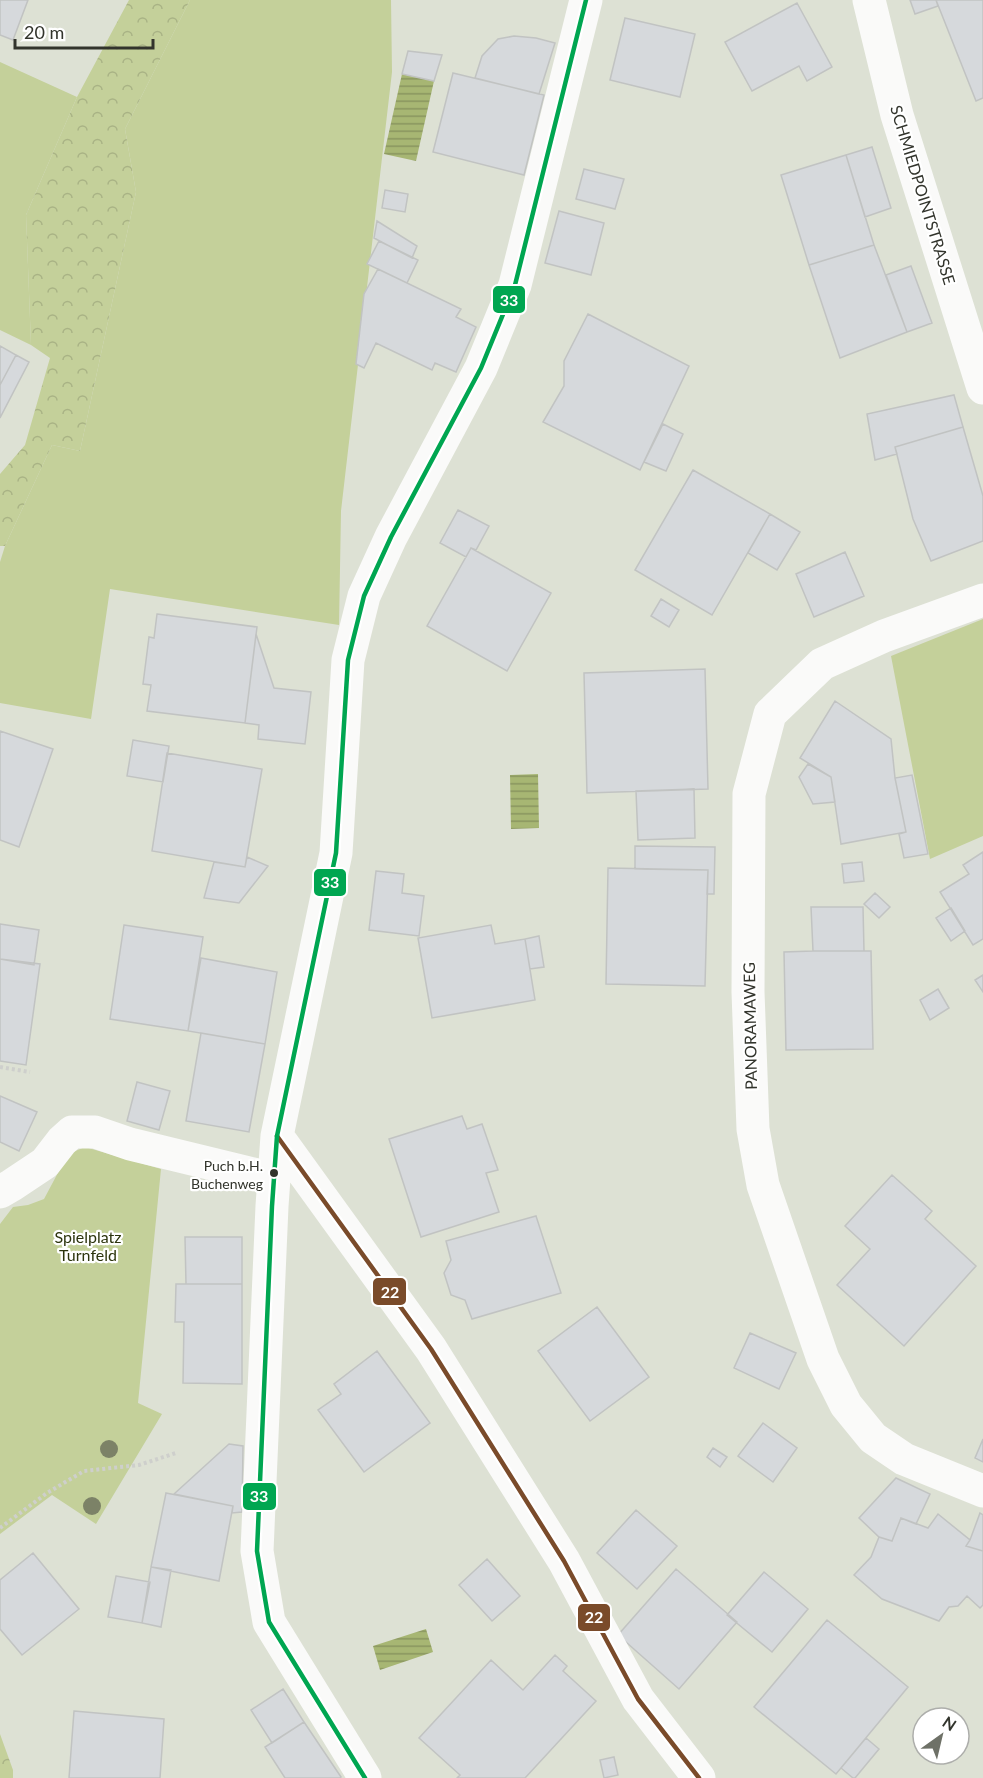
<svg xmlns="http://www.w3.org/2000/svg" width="983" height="1778" font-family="Lato,sans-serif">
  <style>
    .green { fill: #c4d09a }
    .forest { fill: url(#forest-crowns) }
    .water { fill: url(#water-rules) }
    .building { fill: #d6d9dc; stroke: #c1c3c2; stroke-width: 1.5 }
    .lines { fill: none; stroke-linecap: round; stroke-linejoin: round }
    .path { stroke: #cecfcc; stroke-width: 4; stroke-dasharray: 3 3; stroke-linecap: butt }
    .minor { stroke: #fafaf9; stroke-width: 33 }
    .bus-1-casing { stroke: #fff; stroke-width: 9 }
    .bus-2-casing { stroke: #fff; stroke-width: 9 }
    .bus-1 { stroke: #7a4b2a; stroke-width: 4.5 }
    .bus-2 { stroke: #00a651; stroke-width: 4.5 }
    .tree { fill: #7c8267 }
    .bus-dot { fill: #32342c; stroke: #fff; stroke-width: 2 }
    .labels { text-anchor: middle; stroke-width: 4.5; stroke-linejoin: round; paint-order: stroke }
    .bus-label { font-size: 14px; fill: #32342c; stroke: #fff; text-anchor: end }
    .street-label { font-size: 16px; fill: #32342c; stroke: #fff }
    .park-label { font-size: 16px; fill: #2c340d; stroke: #fff }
    .line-badge { stroke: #fff; stroke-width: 2 }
    .badge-label { font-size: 16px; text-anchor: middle; font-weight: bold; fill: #fff }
  </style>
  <defs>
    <pattern id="forest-crowns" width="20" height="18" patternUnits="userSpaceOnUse" patternTransform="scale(1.5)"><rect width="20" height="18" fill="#c4d09a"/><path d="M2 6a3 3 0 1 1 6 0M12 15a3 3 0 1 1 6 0" fill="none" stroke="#a9b385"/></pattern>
    <pattern id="water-rules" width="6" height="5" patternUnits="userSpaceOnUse" patternTransform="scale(1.5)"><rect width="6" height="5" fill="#a7b673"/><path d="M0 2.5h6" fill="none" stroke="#89955f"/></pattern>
  </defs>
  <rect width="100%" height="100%" fill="#dde1d4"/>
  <path class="green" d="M190 0H391L392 72 341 511 339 625 110 589 91 719 0 703V562L5 546 52 445 80 451 136 192 125 129Z
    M0 62 77 97 26 215 31 345 0 330Z
    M983 619V836L930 859 891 656Z
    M85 1147 161 1169 138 1403 162 1414 96 1524 52 1495 0 1534V1224L13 1207 28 1205 44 1199 68 1154Z"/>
  <path class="forest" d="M129 0H190L125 129 136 192 80 451 52 445 5 546H0V474L25 445 50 358 31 345 26 215 77 97Z
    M0 1734 13 1770V1778H0Z"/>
  <path class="water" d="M402 74 434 81 416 161 384 154Z
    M538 774 539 828 511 829 510 775Z
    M426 1629 433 1652 380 1670 373 1646Z"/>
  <path class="building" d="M0 0H28L13 40 0 35Z
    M910 0H936L938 6 915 14Z
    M936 0H983V98L976 101Z
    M797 3 832 67 807 81 799 66 752 91 725 42Z
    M625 18 695 34 680 97 610 80Z
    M514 36 536 38 555 43 539 94 475 78 482 56 498 39Z
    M408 51 442 55 434 81 402 74Z
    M453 73 544 95 524 175 433 152Z
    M872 147 891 208 865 217 846 155Z
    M846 155 874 245 809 265 781 175Z
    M584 169 624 179 615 209 576 199Z
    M385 190 408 194 405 212 382 208Z
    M559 211 604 223 591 275 545 263Z
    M377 221 417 246 412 258 374 238Z
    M379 241 418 260 407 283 367 264Z
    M874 245 907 332 840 358 809 265Z
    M911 266 932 323 907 332 886 275Z
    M378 269 461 309 456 317 476 327 456 372 435 363 432 370 376 343 364 368 356 364 364 294Z
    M588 314 689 366 640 470 543 422 564 386V361Z
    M0 346 16 355 0 385Z
    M16 355 29 362 0 418V385Z
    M954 395 963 427 895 447 897 454 875 460 867 414Z
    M663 424 683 434 666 471 644 462Z
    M963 427 983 496V541L931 561 913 519 895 447Z
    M693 470 770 514 712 615 635 570Z
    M458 510 489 526 476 550 471 548 466 557 440 543Z
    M770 514 800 532 777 570 748 553Z
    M471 548 551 593 507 671 427 626Z
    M845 552 864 596 814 617 796 574Z
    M661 599 679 610 669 627 651 616Z
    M157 614 257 627 245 723 147 711 151 685 143 684 149 637 154 638Z
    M256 634 274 688 311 692 305 744 258 739 259 725 245 723Z
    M705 669 708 789 587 793 584 673Z
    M835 701 891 739 895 778 906 832 841 844 831 777 800 758Z
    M0 731 53 749 19 847 0 840Z
    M133 740 169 746 163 782 127 776Z
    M167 753 262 769 245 867 152 851Z
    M808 764 831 777 835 802 813 804 799 777Z
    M912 775 928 854 904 858 899 834 906 832 895 778Z
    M694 789 695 838 638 840 636 791Z
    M635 846 715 847 714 894H707L708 870 635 869Z
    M983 852V939L973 945 940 892 969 874 963 865Z
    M247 857 268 866 239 903 204 898 214 862 245 867Z
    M862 862 864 881 844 883 842 864Z
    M608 868 708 870 705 986 606 984Z
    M376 871 404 874 402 893 424 896 419 936 369 930Z
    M875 893 890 907 879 918 864 904Z
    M811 907H863L864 951H813Z
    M951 908 965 931 951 941 936 918Z
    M0 924 39 930 34 965 0 959Z
    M124 925 203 937 188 1031 110 1019Z
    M491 925 495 944 525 939 535 1000 432 1018 418 938Z
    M539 936 544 967 530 969 525 939Z
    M813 951H871L873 1049 786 1050 784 952Z
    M201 958 277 972 265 1044 188 1031Z
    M0 959 40 964 26 1065 0 1061Z
    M983 975V992L975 980Z
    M938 989 949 1008 930 1020 920 1000Z
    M201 1033 265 1044 249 1132 186 1121Z
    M137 1082 170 1091 159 1130 127 1121Z
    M0 1096 37 1112 19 1151 0 1142Z
    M462 1116 467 1129 482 1124 498 1170 486 1173 499 1212 421 1237 389 1139Z
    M892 1175 932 1211 925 1219 976 1266 904 1346 837 1285 870 1249 845 1226Z
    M536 1216 561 1293 472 1319 465 1300 451 1295 444 1273 451 1260 446 1241Z
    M185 1237H242V1284H186Z
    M176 1284H242V1384L183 1383 184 1322H175Z
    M597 1307 649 1377 590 1421 538 1351Z
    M750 1333 796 1353 779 1389 734 1368Z
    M377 1351 430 1423 364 1472 318 1410 341 1394 334 1384Z
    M763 1423 797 1448 773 1482 738 1456Z
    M983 1439V1462L975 1458Z
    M229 1444 243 1446 242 1512 232 1513 233 1506 174 1494Z
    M713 1448 727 1457 720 1467 707 1457Z
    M896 1478 930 1494 916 1524 901 1518 892 1541 879 1537 859 1518Z
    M166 1493 233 1506 219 1581 151 1567Z
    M636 1510 677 1546 637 1589 597 1553Z
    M980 1513 983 1515V1551L966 1546 970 1540Z
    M938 1514 970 1540 966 1546 983 1551V1605L980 1608 967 1596 958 1606 949 1607 939 1621 882 1599 854 1575 871 1557 879 1537 892 1541 901 1518 928 1528Z
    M33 1553 79 1609 22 1655 0 1629V1580Z
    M487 1559 520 1596 492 1621 459 1585Z
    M151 1567 171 1570 161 1627 142 1623Z
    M676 1569 737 1622 679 1689 618 1635Z
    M764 1572 808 1609 772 1652 727 1615Z
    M116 1576 150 1582 142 1623 108 1617Z
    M827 1620 908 1687 836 1774 754 1707Z
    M555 1655 567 1666 563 1671 596 1701 525 1778H457L460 1775 419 1738 491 1660 523 1690Z
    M283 1689 304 1722 272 1743 251 1710Z
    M74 1711 164 1719 160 1778H69Z
    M304 1722 341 1777 340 1778H285L265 1747Z
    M866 1738 879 1749 855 1778H853L841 1768Z
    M614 1757 618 1775 604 1778 600 1760Z"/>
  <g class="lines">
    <path class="path" d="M0 1067 30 1072
      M0 1528 47 1493 84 1471 139 1465 176 1453"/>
    <path class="minor" d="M869 0 897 115 983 388
      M983 600 884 636 822 664 770 714 749 794 748 992 753 1129 763 1185 823 1359 846 1405 873 1438 904 1459 983 1491
      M277 1136 431 1349 564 1561 638 1699 699 1778
      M0 1192 12 1185 45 1163 62 1141 72 1132H95L130 1144 274 1179
      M365 1778 269 1622 257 1551 272 1206 277 1136 336 853 348 660 364 596 391 537 481 368 515 285 586 0"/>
    <defs>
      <path id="bus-1" d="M277 1136 431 1349 564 1561 638 1699 699 1778"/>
      <path id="bus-2" d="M365 1778 269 1622 257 1551 272 1206 277 1136 336 853 348 660 364 596 391 537 481 368 515 285 586 0"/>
    </defs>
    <use href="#bus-1" class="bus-1-casing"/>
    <use href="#bus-2" class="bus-2-casing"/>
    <use href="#bus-1" class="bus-1"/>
    <use href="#bus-2" class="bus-2"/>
  </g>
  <g class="tree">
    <circle cx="109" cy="1449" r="9"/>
    <circle cx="92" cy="1506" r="9"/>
  </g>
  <circle class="bus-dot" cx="274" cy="1173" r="5"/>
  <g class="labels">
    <g class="bus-label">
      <text x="263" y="1171">Puch b.H.<tspan x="263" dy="18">Buchenweg</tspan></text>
    </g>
    <g class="street-label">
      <text transform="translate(923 195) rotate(73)" y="6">SCHMIEDPOINTSTRASSE</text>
      <text transform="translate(750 1026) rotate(-91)" y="6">PANORAMAWEG</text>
    </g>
    <g class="park-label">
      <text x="88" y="1243">Spielplatz<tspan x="88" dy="18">Turnfeld</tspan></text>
    </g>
  </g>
  <g class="line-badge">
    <rect x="492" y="285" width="34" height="29" rx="6" fill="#00a651"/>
    <rect x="313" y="868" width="34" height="29" rx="6" fill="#00a651"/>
    <rect x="372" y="1277" width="35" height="29" rx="6" fill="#7a4b2a"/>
    <rect x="242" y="1482" width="35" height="29" rx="6" fill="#00a651"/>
    <rect x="577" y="1603" width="34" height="29" rx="6" fill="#7a4b2a"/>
  </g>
  <g class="badge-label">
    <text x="509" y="306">33</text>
    <text x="330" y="888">33</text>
    <text x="390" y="1298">22</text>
    <text x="259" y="1502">33</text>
    <text x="594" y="1623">22</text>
  </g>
  <g transform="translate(941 1736) rotate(34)"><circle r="28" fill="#ffffff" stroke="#adaeab" stroke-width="1.5"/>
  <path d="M0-4.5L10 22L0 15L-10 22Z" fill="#6e7167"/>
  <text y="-9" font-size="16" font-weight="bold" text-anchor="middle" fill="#32342c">N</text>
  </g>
  <path d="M15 39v9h138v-9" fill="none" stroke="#32342c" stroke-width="3"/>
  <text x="24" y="39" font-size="18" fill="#32342c" stroke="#ffffff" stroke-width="4.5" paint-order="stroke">20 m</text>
</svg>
